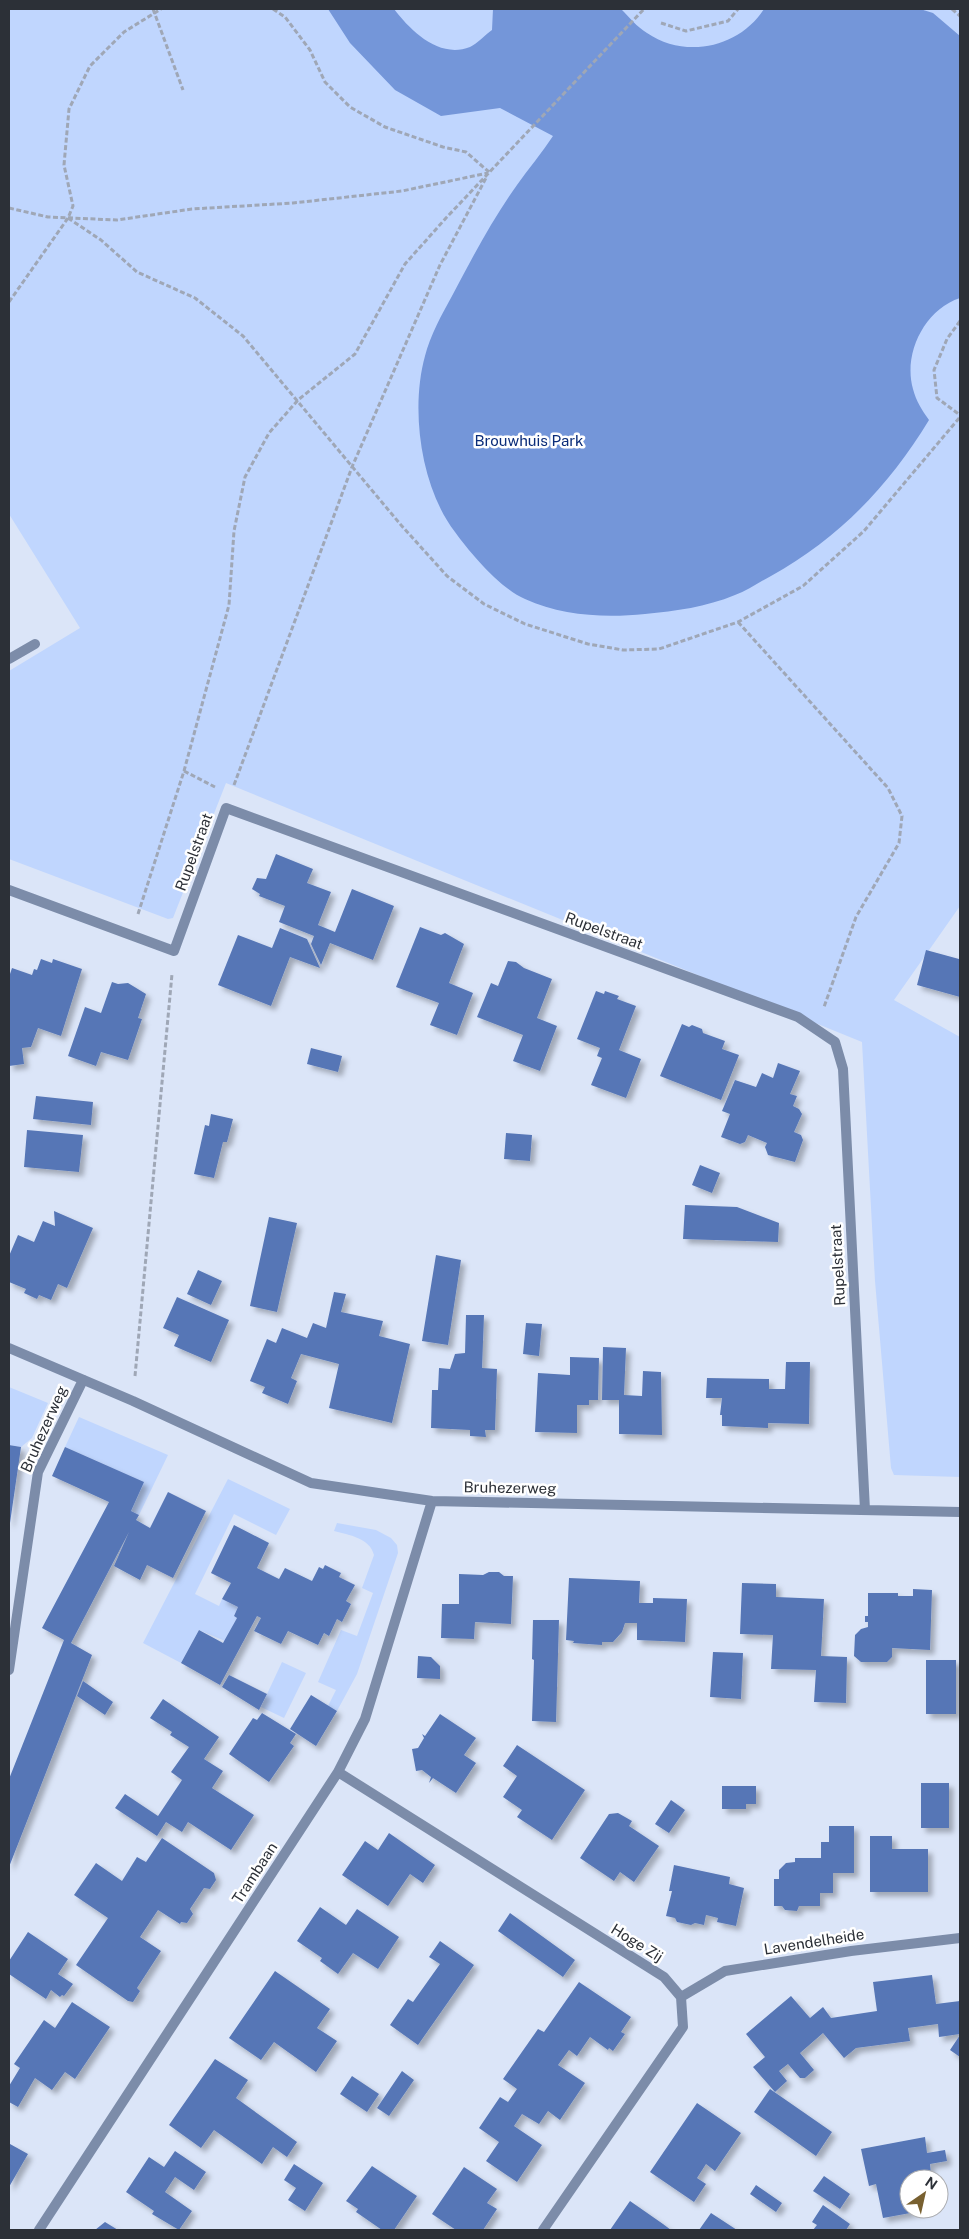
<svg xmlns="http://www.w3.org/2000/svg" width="969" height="2239" font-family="'Public Sans',sans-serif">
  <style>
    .green { fill: #c0d6fe }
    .water { fill: #7496d9 }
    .building { fill: #5676b6; filter: url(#shadow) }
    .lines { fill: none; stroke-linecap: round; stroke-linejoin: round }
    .path { stroke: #9fa7b6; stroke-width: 3; stroke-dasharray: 5 2.5; stroke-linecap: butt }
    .service { stroke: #7c8ca9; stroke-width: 10 }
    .minor { stroke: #7c8ca9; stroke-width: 10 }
    .labels { text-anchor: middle; stroke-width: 5; stroke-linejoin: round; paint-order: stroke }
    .park-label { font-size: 15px; fill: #0a2c79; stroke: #fff }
    .street-label { font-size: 15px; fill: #2c3037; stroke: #fff }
  </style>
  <defs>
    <filter id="shadow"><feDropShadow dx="4.5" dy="4.5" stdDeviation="2.5" flood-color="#0004"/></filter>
  </defs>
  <rect width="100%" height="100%" fill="#dbe5f8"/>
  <path class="green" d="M9 9H960V906L894 1000 960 1037V1477L894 1475 891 1468 875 1281 862 1042 226 783 173 918 168 919 9 859V671L80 628 9 514Z
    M9 1387 48 1403 32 1438 21 1447 9 1445Z
    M79 1417 168 1455 139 1515 131 1511 143 1482 65 1447Z
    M228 1479 290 1509 276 1535 234 1514 195 1594 219 1606 222 1599 238 1607 234 1616 237 1618 225 1641 199 1630 181 1663 143 1643Z
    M337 1523 376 1530 391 1538 397 1545 398 1553 357 1674 337 1711 328 1706 336 1690 318 1682 341 1630 357 1636 373 1593 362 1588 374 1555C370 1538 349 1535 334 1531Z
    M282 1662 306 1673 284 1718 261 1707Z"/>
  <path class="water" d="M328 9H394C411 31 439 59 470 47 477 44 485 35 492 30L493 9H621C629 17 637 27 647 33 685 59 739 48 764 9H920L933 13 960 36V298C924 310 903 354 913 389 916 401 922 410 929 420 889 486 839 538 771 576 759 582 747 591 735 595 706 607 676 611 645 614 605 618 562 616 525 599 501 589 470 553 455 532 421 488 410 410 425 356 430 336 442 314 452 296 472 258 492 220 517 185 528 169 542 153 553 136L500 108 441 116 395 90 350 43Z"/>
  <path class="building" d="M276 854 313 869 307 883 331 892 318 925 335 932 352 889 394 906 373 960 330 943 321 965 311 944 314 936 279 922 285 906 259 896 260 894 252 889 257 878 266 879Z
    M420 927 441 935 445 933 464 944 449 983 473 993 457 1035 430 1025 439 1003 396 987Z
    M280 928 307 939 320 968 290 957 271 1006 218 985 238 935 272 948Z
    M926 950 959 959 960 956V997L917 985Z
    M41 959 52 963 53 959 82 969 61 1036 38 1028 31 1047 22 1048 24 1064 9 1066V977L12 968 32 975 34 969 37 970Z
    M508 961 516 962 524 968 552 979 537 1018 557 1026 540 1071 513 1061 523 1035 477 1017 491 983 498 986Z
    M112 982 118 984 128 983 146 994 138 1018 142 1019 128 1060 101 1052 96 1066 68 1056 85 1007 101 1013Z
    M596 991 604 994 605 991 619 996 617 999 636 1006 619 1050 641 1059 626 1098 591 1085 602 1058 597 1056 600 1048 577 1039Z
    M682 1024 689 1027 692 1025 702 1029 703 1033 725 1041 722 1049 739 1055 721 1100 660 1076Z
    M311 1048 342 1056 338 1072 307 1064Z
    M778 1063 800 1071 790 1094 797 1096 793 1106 799 1109 802 1114 794 1132 801 1135 803 1140 795 1162 768 1155 765 1147 767 1143 748 1135 745 1142 740 1144 721 1137 730 1114 722 1111 735 1080 756 1087 762 1073 773 1078Z
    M36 1096 93 1102 91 1125 33 1119Z
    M211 1114 233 1119 227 1142H223L214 1178 194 1174 205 1125 209 1126Z
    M27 1130 83 1135 79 1172 24 1167Z
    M506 1133 532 1135 530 1161 504 1159Z
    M700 1165 720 1173 712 1193 692 1185Z
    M685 1205 737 1207 779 1223 778 1242 683 1239Z
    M54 1211 93 1228 67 1288 58 1284 51 1300 39 1295 37 1299 24 1293 26 1289 9 1282V1256L18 1235 34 1242 43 1221 55 1226Z
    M269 1217 297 1223 277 1312 250 1306Z
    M436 1255 461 1260 448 1345 422 1341Z
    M198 1270 222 1281 211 1305 187 1294Z
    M334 1292 346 1294 341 1312 383 1321 379 1336 410 1344 392 1423 329 1408 339 1364 301 1354 291 1378 297 1381 288 1404 262 1393 265 1387 250 1381 267 1339 276 1343 282 1328 307 1338 313 1323 326 1328Z
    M177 1297 229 1320 211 1362 174 1346 179 1335 163 1328Z
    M466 1315H484L482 1368 497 1369 495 1430H485L486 1437 470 1436V1430L431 1428 432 1390H438L439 1368 450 1369 455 1354 465 1353Z
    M526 1323 542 1324 539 1356 523 1354Z
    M603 1347 626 1348 624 1395 642 1396 643 1371 661 1372 662 1435 619 1434V1400H602Z
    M570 1357 599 1358 598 1400H589V1405H577V1433L535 1432 538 1373 570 1375Z
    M786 1362H810L809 1424 768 1423V1428L722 1426V1415H720L722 1398H706L707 1378 769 1379V1389H785Z
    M9 1445 21 1447 10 1523H9Z
    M65 1447 144 1482 131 1511 139 1515 136 1520 150 1528 168 1492 206 1511 173 1578 147 1565 140 1580 114 1566 129 1532 71 1643 92 1655 9 1867V1779L64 1640 42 1628 109 1502 52 1476Z
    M234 1525 269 1543 257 1568 279 1579 285 1568 312 1581 319 1567 323 1569 325 1565 341 1573 339 1577 355 1585 346 1601 351 1604 342 1622 337 1619 329 1636 324 1633 318 1645 288 1631 281 1644 254 1631 261 1618 257 1616 220 1685 181 1663 199 1630 223 1643 237 1618 234 1616 238 1607 222 1599 231 1583 211 1573Z
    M489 1572H499L504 1576H513L511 1624 475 1622 474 1639 441 1638 442 1604H459V1574L483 1575Z
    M569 1578 640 1581 639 1603H653V1598L687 1599 685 1642 637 1640V1623H625L622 1632 613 1642H602V1645L573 1643 574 1641 566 1640Z
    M742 1583 776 1584V1597L824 1599 821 1656 847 1657 846 1703 814 1702 816 1670 771 1669 773 1635 740 1634Z
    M913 1589 932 1590 930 1650 892 1648V1657L887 1662H861L854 1656 855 1635 861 1629 868 1627V1622H865V1616H868V1593H898V1596H913Z
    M533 1620H559L556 1722 532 1721 534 1660 532 1659Z
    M713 1652 743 1653 741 1699 710 1697Z
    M418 1656 431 1657 440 1666V1679L417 1678Z
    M926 1660H956V1714H926Z
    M229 1675 267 1694 259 1710 222 1687Z
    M83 1681 113 1702 105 1715 77 1696Z
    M311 1695 337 1711 316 1746 290 1729Z
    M163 1699 219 1737 204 1759 223 1771 212 1788 254 1815 231 1850 188 1822 182 1832 166 1822 157 1836 115 1808 125 1794 158 1816 182 1780 171 1772 189 1747 170 1735 172 1732 150 1718Z
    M262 1713 296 1734 290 1743 294 1746 269 1782 229 1754 253 1718 257 1720Z
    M440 1714 476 1738 464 1755 476 1763 456 1793 433 1778 429 1783 431 1777 422 1770 416 1771 412 1749 418 1748 424 1738 422 1734 425 1736Z
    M517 1745 585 1790 552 1840 517 1817 522 1810 503 1797 517 1776 503 1766Z
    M921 1783H949V1828H921Z
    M722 1786H756V1804H746V1809H722Z
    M671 1800 685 1810 669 1833 655 1824Z
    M618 1813 632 1821 629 1826 659 1846 634 1882 620 1872 614 1881 580 1858 609 1814Z
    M829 1826H854V1873H833V1893H820V1906H799L797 1911 785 1910 782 1906H774V1879H779V1870L786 1863 795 1862V1858H821V1842H829Z
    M389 1833 435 1865 423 1883 410 1874 388 1906 342 1875 365 1841 378 1850Z
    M870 1836H892V1849H928V1892H870Z
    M162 1838 214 1873 216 1880 210 1889 204 1888 190 1909 193 1914 187 1923 181 1922 180 1924 158 1910 140 1937 161 1951 137 1988 140 1991 133 2002 128 2001 76 1965 108 1918 74 1895 96 1863 122 1881 137 1857 146 1862Z
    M674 1865 730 1877 729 1884 744 1888 736 1926 717 1922 718 1918 706 1915 704 1925 695 1923 691 1925 677 1922 675 1918 666 1916 672 1891H669Z
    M320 1907 346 1925 357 1909 399 1937 378 1969 353 1953 338 1974 320 1961 322 1958 297 1941Z
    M510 1913 575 1960 563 1977 498 1931Z
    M28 1932 68 1959 58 1974 73 1984 64 1996 62 1995 60 1997 51 1990 46 1999 9 1974V1961Z
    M440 1941 474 1965 418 2045 390 2025 408 1999 413 2002 440 1964 429 1957Z
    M275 1971 330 2009 317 2028 337 2041 316 2072 274 2042 261 2060 229 2038Z
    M932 1975 936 2004 960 2001V2034L939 2037 938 2024 908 2028 910 2041 856 2048 844 2058 823 2033 800 2053 814 2070 805 2078H800L788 2064 779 2071 787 2081 775 2092 753 2067 765 2057 746 2034 791 1996 810 2018 823 2007 831 2018 877 2011 873 1982Z
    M579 1982 631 2017 621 2032 625 2034 613 2051 609 2048 608 2050 590 2037 577 2056 569 2050 558 2065 585 2083 560 2120 548 2111 539 2124 522 2114 514 2126 542 2145 517 2182 486 2161 499 2142 479 2128 500 2097 508 2102 517 2089 503 2079 538 2029 544 2032Z
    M72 2002 110 2027 75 2079 65 2072 52 2090 35 2078 18 2107 9 2102V2086L20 2068 14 2064 44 2020 55 2028Z
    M960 2035V2057L950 2050Z
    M215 2059 248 2080 236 2098 297 2142 287 2157 273 2147 262 2164 214 2130 201 2148 169 2125Z
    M402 2071 414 2080 389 2116 377 2108Z
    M352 2076 379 2094 367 2112 340 2094Z
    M770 2089 832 2132 816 2156 754 2112Z
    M697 2103 741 2133 715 2171 706 2164 697 2178 706 2184 694 2202 650 2172Z
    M925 2137 927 2153 945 2150 947 2161 930 2164 931 2174 924 2175 925 2179H909V2209L927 2210 883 2218 876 2184 869 2186 861 2149Z
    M10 2144 28 2154 9 2187V2146Z
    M175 2151 206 2172 194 2190 175 2177 165 2192 192 2211 179 2230 152 2214 154 2211 126 2192 149 2157 164 2167Z
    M294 2164 323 2183 305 2211 288 2200 296 2188 284 2180Z
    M372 2166 417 2196 394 2230H382L356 2212 358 2209 346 2201Z
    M464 2167 497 2189 487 2203 497 2209 483 2230H456L432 2214Z
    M824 2176 850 2194 840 2209 813 2191Z
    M756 2185 782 2203 776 2212 750 2194Z
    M630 2201 663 2224 671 2230H610Z
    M823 2205 850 2224 846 2230H813L817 2225 812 2222Z
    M711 2213 737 2230H699Z
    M105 2222 118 2230H95Z"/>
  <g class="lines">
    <path class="path" d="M153 9 183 90
      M273 9 285 17 310 50 325 82 350 107 385 127 443 147 466 152 489 172
      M952 9 960 16
      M661 23 686 31 728 21 738 9
      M9 208 48 217 117 220 192 209 293 203 402 191 488 173
      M68 218 101 240 137 272 195 298 243 336 401 525 447 576 484 604 525 624 588 644 623 650 659 649 738 622 803 586 864 531 960 417
      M9 302 68 218 73 206 64 165 69 109 90 66 124 32 161 9
      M960 321 947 339 934 370 937 398 960 415
      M738 622 888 788 902 816 899 843 856 917 824 1007
      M184 771 215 787
      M234 785 352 467 440 265 486 178
      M138 914 184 771 229 605 234 531 245 477 269 433 298 400 355 354 405 264 446 218 644 9
      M135 1376 172 974"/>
    <path class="service" d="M9 1670 38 1472 83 1380"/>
    <path class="minor" d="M9 659 35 644
      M9 890 174 951 226 808 798 1017 835 1042 843 1069 865 1510
      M9 1348 133 1401 311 1483 432 1501 960 1512
      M338 1772 664 1977 681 1997 683 2027 543 2230
      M681 1997 725 1971 851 1951 960 1938
      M39 2230 338 1772 365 1719 432 1501"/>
  </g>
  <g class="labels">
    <g class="park-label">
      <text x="529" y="446">Brouwhuis Park</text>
    </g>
    <g class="street-label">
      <text transform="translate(194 852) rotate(-70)" y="5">Rupelstraat</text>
      <text transform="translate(604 931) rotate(20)" y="5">Rupelstraat</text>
      <text transform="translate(838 1265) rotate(-93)" y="5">Rupelstraat</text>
      <text transform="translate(44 1429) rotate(-66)" y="5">Bruhezerweg</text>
      <text transform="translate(510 1488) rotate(1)" y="5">Bruhezerweg</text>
      <text transform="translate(255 1873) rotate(-57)" y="5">Trambaan</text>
      <text transform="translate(814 1942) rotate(-9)" y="5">Lavendelheide</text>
      <text transform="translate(637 1943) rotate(32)" y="5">Hoge Zij</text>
    </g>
  </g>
  <rect width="969" height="2239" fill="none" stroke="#2c3037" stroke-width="20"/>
  <g transform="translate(924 2194) rotate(34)"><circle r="24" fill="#ffffff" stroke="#abacaf"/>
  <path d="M0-4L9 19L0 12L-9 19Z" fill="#786030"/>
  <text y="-8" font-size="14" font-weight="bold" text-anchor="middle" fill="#2c3037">N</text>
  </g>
</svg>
